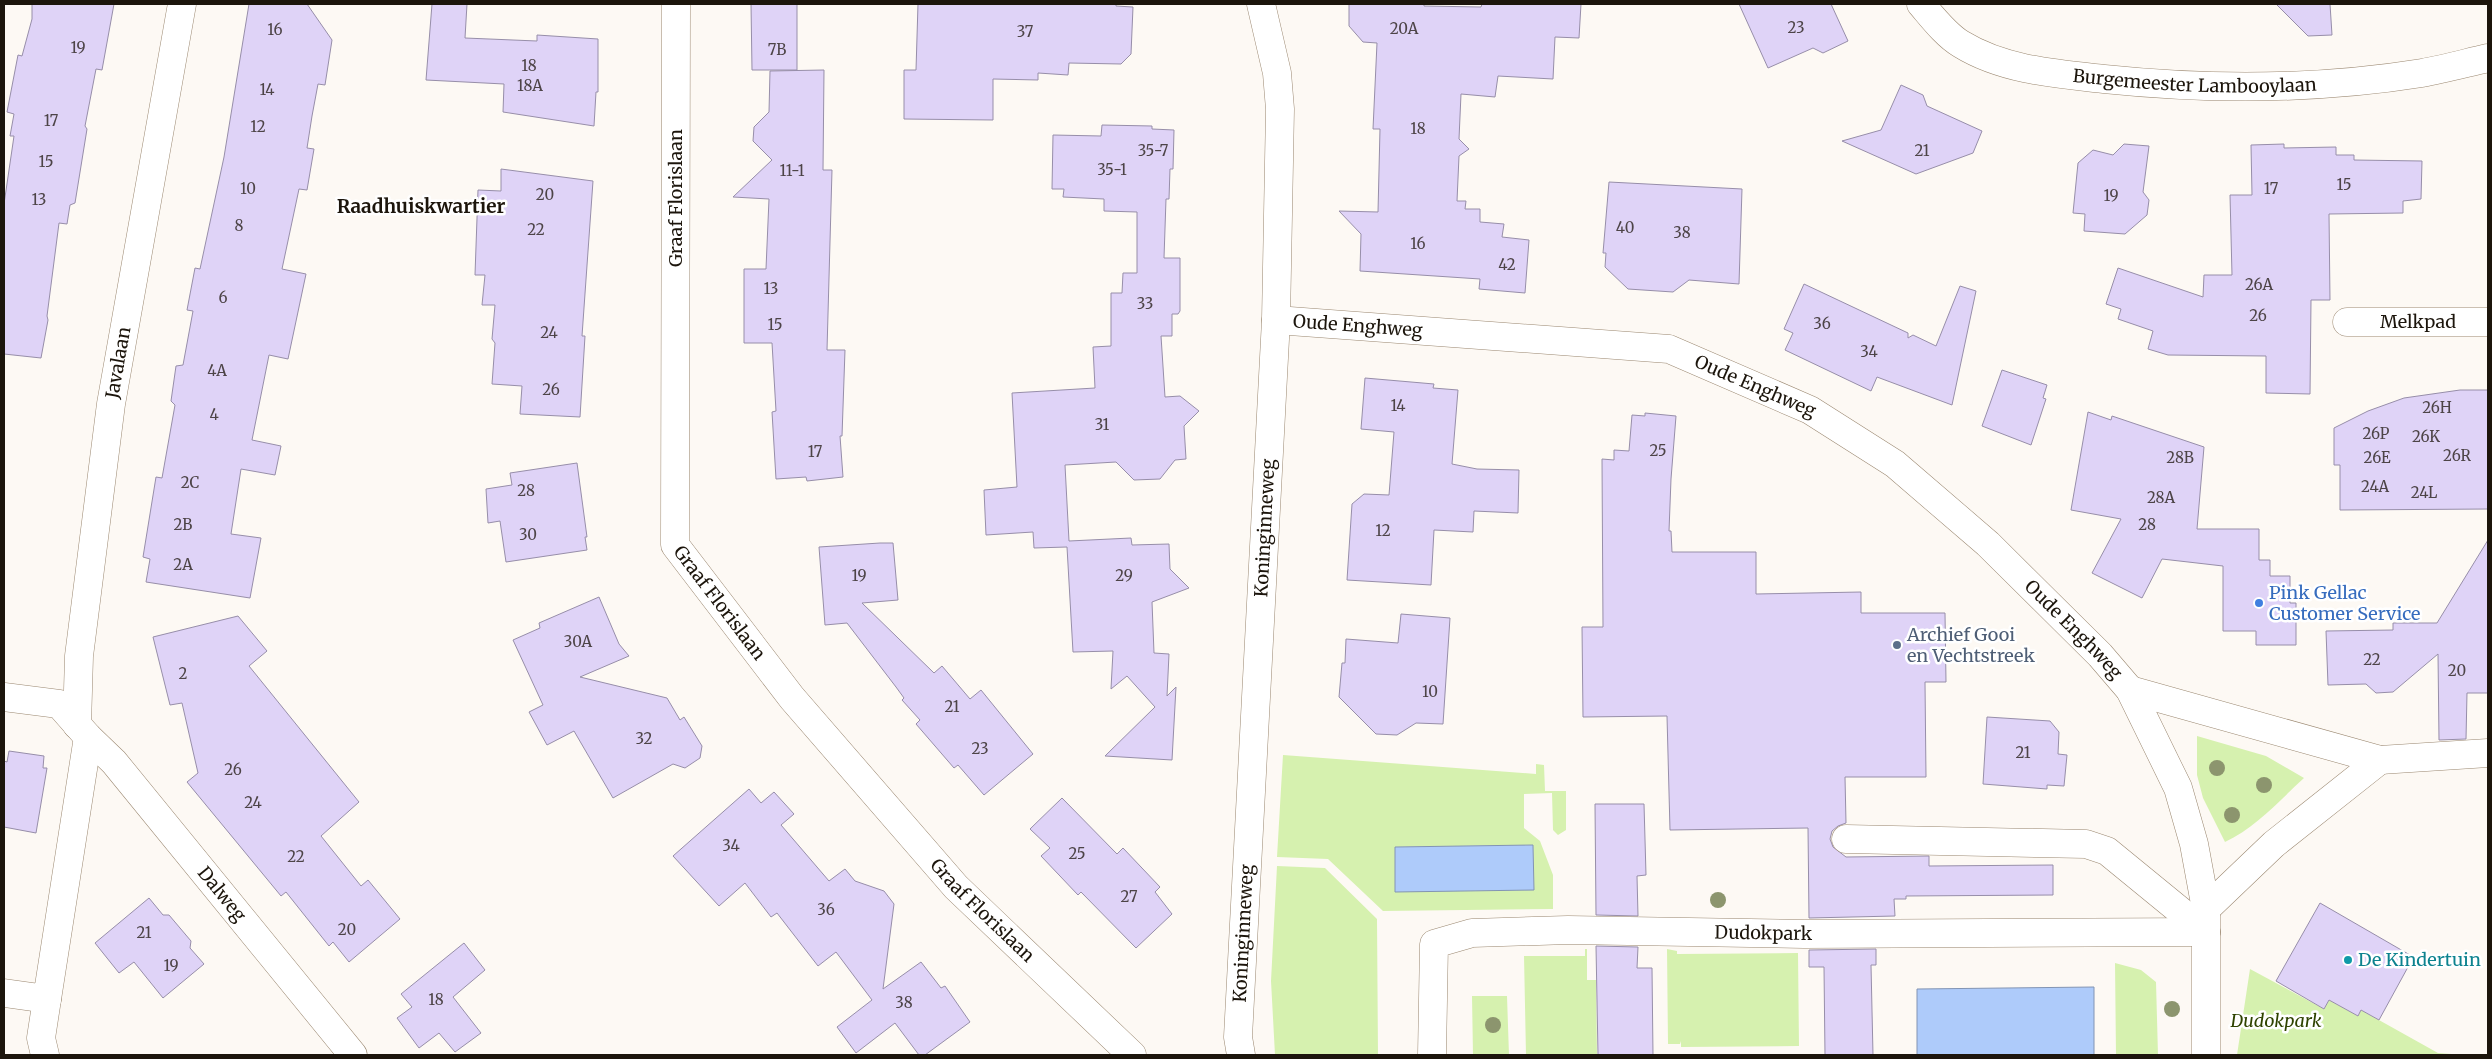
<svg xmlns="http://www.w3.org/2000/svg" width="2492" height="1059" font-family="Merriweather,serif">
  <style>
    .green { fill: #d6f1af; fill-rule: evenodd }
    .water { fill: #aecbfa; stroke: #8294b3 }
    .building { fill: #dfd3f7; stroke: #978ea9 }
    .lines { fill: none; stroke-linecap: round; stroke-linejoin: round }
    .minor-casing { stroke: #9b8871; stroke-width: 29 }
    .minor { stroke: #fff; stroke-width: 28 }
    .tree { fill: #8c956e }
    .shop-dot { fill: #3f7fe0; stroke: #fff; stroke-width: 2 }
    .service-dot { fill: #5c6f8a; stroke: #fff; stroke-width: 2 }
    .culture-dot { fill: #0f9aa8; stroke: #fff; stroke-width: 2 }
    .labels { text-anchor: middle; stroke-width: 5; stroke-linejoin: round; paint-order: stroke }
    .number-label { font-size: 15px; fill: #4d4447 }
    .street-label { font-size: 18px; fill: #1c150c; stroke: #fff }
    .shop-label { font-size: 18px; fill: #366cbe; stroke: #fff; text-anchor: start }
    .service-label { font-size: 18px; fill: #4e5e75; stroke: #fff; text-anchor: start }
    .culture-label { font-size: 18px; fill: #0d838f; stroke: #fff; text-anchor: start }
    .park-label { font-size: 18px; font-style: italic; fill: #2f4300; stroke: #fff }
    .neighbourhood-label { font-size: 19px; font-weight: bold; fill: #1c150c; stroke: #fff }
  </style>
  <rect width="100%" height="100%" fill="#fdf9f4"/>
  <path class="green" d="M2197 736 2266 756 2304 778C2280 800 2255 828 2225 842L2203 798 2197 775Z
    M1283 755 1536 774V764L1544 765 1545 791H1566V830L1558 835 1553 830 1552 793 1524 794V828L1540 841 1553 875V909L1383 911 1328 859 1277 857ZM1533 845 1534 890 1395 891V847Z
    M1277 866 1325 868 1377 919 1378 1055H1275L1271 981Z
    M1585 949H1587V980H1596L1597 1055H1526L1524 956H1585Z
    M1667 949 1677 951V954L1798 953 1799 1046 1681 1047V1041L1680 1044H1668Z
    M2115 963 2141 970 2156 982 2158 1055H2116Z
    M2250 969 2324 1009 2329 1000 2358 1016 2361 1010 2438 1053 2465 1055H2237Z
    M1472 996H1507L1509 1055H1473Z"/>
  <path class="water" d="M1533 845 1534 890 1395 892V847Z
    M2094 987V1055H1917V989Z"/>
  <path class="building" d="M32 4H114L102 70 96 69 85 126 87 129 75 203 70 205 67 224 59 223 47 316 48 320 41 358 4 354V204L14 136H10L14 114 7 112 18 55 22 56 32 19Z
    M249 4H307L332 40 325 85 318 84 312 116 307 148 314 149 307 190 299 189 282 269 306 274 288 359 269 355 252 440 281 446 275 475 241 469 231 534 261 538 250 598 146 582 150 559 143 557 156 477 162 478 175 405 171 401 176 366 183 365 193 311 187 310 195 268 200 269 224 157Z
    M432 4H467L465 38 537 41V35L598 39V92H596L594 126 503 112 504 84 426 80Z
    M751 4H797V70H752Z
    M918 4H1116V6L1133 7 1131 54 1121 64 1069 63 1068 75 1038 73V80L993 79V120L904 119V70H916Z
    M1349 4H1424V6L1481 7 1482 4H1581L1579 38 1555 37 1553 79 1498 76 1495 97 1461 94 1459 139 1469 149 1459 156 1457 201H1466L1465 209H1480V222L1504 224 1502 237 1529 240 1525 293 1479 289 1480 279 1360 271 1361 234 1339 211 1378 212 1380 129H1373L1377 43 1363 42 1349 26Z
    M1739 4H1831L1848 41 1823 53 1813 48 1768 68Z
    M2276 4H2330L2332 35 2308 36Z
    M824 70 823 170H832L827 350H845L842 436H840L843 477 807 481 806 477 776 479 772 412 776 411 772 343H744V269H766L769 199 733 197 772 160 753 141 754 127 769 112 770 71Z
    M1901 85 1923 95 1927 106 1982 131 1973 153 1916 174 1842 141 1881 130Z
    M1102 125 1152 126V129L1174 130 1173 169H1170L1169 199H1166L1164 258H1180V311L1178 314H1172V336H1161L1165 397 1180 396 1199 411 1184 426 1186 459 1175 460 1160 479 1134 480 1116 462 1065 465 1069 541 1131 538 1132 545 1169 544 1170 569 1189 588 1152 602 1154 653 1169 654 1167 696 1176 687 1172 760 1105 756 1155 707 1127 676 1111 689 1113 651 1073 652 1067 547 1034 548 1033 532 986 535 984 490 1017 487 1012 393 1095 388 1093 347 1111 346V293H1122L1123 273H1137V212L1104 211V199L1063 197 1064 189H1052L1053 135 1101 136Z
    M2124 144 2149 146 2143 192 2149 200 2147 215 2125 234 2084 231 2085 214 2073 213 2078 163 2093 150 2113 155Z
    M2284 144V148L2336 147V155H2354V160L2422 161 2421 199 2403 201V213L2329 214 2330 300H2311L2310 394 2266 393V356L2168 355 2148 349 2153 331 2118 319 2121 309 2106 304 2118 268 2203 297 2204 275H2232L2230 195H2252L2251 145Z
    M501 169 593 181 582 336H585L580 417 520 414 522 386 492 384 495 343 492 339 495 305H482L485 275H475L478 190 501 191Z
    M1609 182 1742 189 1739 284 1689 280 1673 292 1628 289 1605 267 1606 253H1603Z
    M1804 284 1908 333V338L1913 335 1936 346 1960 286 1976 291 1952 405 1877 377 1871 391 1785 350 1793 333 1784 329Z
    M2002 370 2047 385 2043 398 2046 399 2031 445 1982 426Z
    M1365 378 1434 384 1433 388 1458 390 1452 464 1477 469 1519 470 1518 513 1474 511 1473 532 1434 530 1431 585 1347 580 1352 504 1364 494 1389 495 1394 432 1361 429Z
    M2460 390H2488V509L2340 510V465H2334V428L2368 411 2404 398Z
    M2088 412 2111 420 2112 416 2204 447 2197 529H2259V560H2270V576H2290V603H2296V645H2256V631H2223V566L2162 559 2142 598 2092 573 2121 519 2071 510Z
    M1645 413 1676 416 1671 479 1669 531H1671L1672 552H1756V594L1861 592V613H1945L1946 682H1925L1926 777H1845L1846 823 1838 826 1832 831 1830 839 1833 847 1846 857 1929 856V866L2053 865V895L1906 896V899H1894L1895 916 1809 918 1808 828 1670 830 1667 716 1583 717 1582 627H1603L1602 459 1614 460V450L1629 451 1632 415 1645 416Z
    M577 463 587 537H585L587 550 506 562 500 521 488 523 486 489 512 485 510 473Z
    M2488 540V693H2467L2466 739 2439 740 2438 654 2393 692 2376 693 2366 684 2328 685 2326 631 2393 630V623H2437Z
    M880 543H893L898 600 862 603 934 673 942 666 970 699 981 690 1033 754 984 795 958 765 954 768 916 724 920 720 902 700 904 698 896 687 847 623 825 625 819 547Z
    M599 597 619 644 629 656 580 677 667 698 680 720 684 717 702 746 700 758 685 768 673 764 613 798 574 731 547 745 529 712 543 705 513 640 540 628 539 623Z
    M1401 614 1450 618 1443 724 1416 723 1397 735 1376 734 1339 697 1342 663H1345L1346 639 1398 643Z
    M238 616 267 651 249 666 359 802 321 836 361 886 368 880 400 919 349 962 333 942 329 946 286 892 281 896 187 782 198 773 182 703 170 705 153 637Z
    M1987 717 2050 721 2059 732 2058 754 2067 755 2064 786 2047 785V789L1983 784Z
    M9 751 44 756 43 768H47L36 833 4 827V761L7 762Z
    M749 789 761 803 774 792 794 814 781 825 829 881 845 869 855 881 884 891 894 904 883 989 921 962 941 988 945 986 970 1022 925 1055H919L895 1023 856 1053 837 1027 872 1000 836 952 818 966 777 913 771 917 745 883 719 906 673 856Z
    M1062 798 1117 854 1123 848 1160 887 1155 892 1172 914 1136 948 1081 892 1078 895 1041 856 1050 848 1030 829Z
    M1595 804H1644L1646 875 1637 876 1638 916 1596 915Z
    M149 898 163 915H169L191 941 190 948 204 964 163 998 134 962 119 973 95 943Z
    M2320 903 2410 955 2405 965 2408 967 2379 1020 2361 1010 2358 1016 2329 1000 2324 1009 2276 981Z
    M464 943 485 970 453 997 481 1033 455 1052 439 1033 419 1048 397 1018 412 1007 401 994Z
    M1596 946 1638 947 1637 968H1652L1653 1055H1598Z
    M1876 949V965H1871L1873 1055H1825L1824 967H1809V950Z"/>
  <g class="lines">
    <defs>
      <g id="minor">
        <path id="s1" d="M676 4 675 545 792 698 956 887 1132 1055"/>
        <path id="s2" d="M1921 4C1933 18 1946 35 1961 44 2003 70 2057 74 2104 79 2210 90 2316 90 2422 73 2444 69 2466 63 2488 58"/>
        <path id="s3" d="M1276 320 1669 349 1810 410 1895 464 1988 544 2100 655 2130 690 2178 788 2194 844 2206 909V1055"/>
        <path id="s4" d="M2347 322H2488"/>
        <path d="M2130 690 2380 760 2488 753"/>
        <path id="s5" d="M4 697 59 704 88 737 114 762 353 1055"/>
        <path id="s6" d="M77 725 79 656 111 404 182 4"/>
        <path d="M1846 839 2086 844 2107 851 2206 932"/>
        <path d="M2206 909 2274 844 2380 760"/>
        <path d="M4 993 47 999 88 737"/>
        <path d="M45 1055 41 1038 47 999"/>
        <path id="s7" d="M1241 1055 1238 1037 1276 320 1280 109 1277 73 1261 4"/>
        <path id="s8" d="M1432 1055 1434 944 1472 933 1568 930 1804 934 2206 932"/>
      </g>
    </defs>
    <use href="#minor" class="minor-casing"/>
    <use href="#minor" class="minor"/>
  </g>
  <g class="tree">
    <circle cx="2217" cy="768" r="8"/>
    <circle cx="2264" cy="785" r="8"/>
    <circle cx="2232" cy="815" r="8"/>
    <circle cx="1718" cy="900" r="8"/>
    <circle cx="2172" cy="1009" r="8"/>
    <circle cx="1493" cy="1025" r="8"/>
  </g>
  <circle class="shop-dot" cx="2259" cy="603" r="5"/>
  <circle class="service-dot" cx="1897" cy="645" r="5"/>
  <circle class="culture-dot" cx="2348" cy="960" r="5"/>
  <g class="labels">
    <g class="number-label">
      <text x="1796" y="33">23</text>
      <text x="1404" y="34">20A</text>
      <text x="275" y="35">16</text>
      <text x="1025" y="37">37</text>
      <text x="78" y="53">19</text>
      <text x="777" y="55">7B</text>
      <text x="529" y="71">18</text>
      <text x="530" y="91">18A</text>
      <text x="267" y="95">14</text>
      <text x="51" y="126">17</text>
      <text x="258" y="132">12</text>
      <text x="1418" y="134">18</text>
      <text x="1153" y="156">35-7</text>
      <text x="1922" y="156">21</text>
      <text x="46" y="167">15</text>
      <text x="1112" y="175">35-1</text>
      <text x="792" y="176">11-1</text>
      <text x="2344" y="190">15</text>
      <text x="248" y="194">10</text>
      <text x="2271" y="194">17</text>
      <text x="545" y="200">20</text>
      <text x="2111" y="201">19</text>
      <text x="39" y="205">13</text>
      <text x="239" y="231">8</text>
      <text x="1625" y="233">40</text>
      <text x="536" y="235">22</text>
      <text x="1682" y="238">38</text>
      <text x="1418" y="249">16</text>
      <text x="1507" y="270">42</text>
      <text x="2259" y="290">26A</text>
      <text x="771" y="294">13</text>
      <text x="223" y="303">6</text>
      <text x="1145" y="309">33</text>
      <text x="2258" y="321">26</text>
      <text x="1822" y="329">36</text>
      <text x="775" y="330">15</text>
      <text x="549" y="338">24</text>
      <text x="1869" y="357">34</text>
      <text x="217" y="376">4A</text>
      <text x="551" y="395">26</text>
      <text x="1398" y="411">14</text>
      <text x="2437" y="413">26H</text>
      <text x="214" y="420">4</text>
      <text x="1102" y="430">31</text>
      <text x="2376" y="439">26P</text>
      <text x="2426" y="442">26K</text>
      <text x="1658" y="456">25</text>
      <text x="815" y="457">17</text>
      <text x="2457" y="461">26R</text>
      <text x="2180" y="463">28B</text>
      <text x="2377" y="463">26E</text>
      <text x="190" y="488">2C</text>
      <text x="2375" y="492">24A</text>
      <text x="526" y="496">28</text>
      <text x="2424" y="498">24L</text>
      <text x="2161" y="503">28A</text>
      <text x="183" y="530">2B</text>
      <text x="2147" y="530">28</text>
      <text x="1383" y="536">12</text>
      <text x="528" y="540">30</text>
      <text x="183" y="570">2A</text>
      <text x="859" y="581">19</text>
      <text x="1124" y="581">29</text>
      <text x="578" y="647">30A</text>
      <text x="2372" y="665">22</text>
      <text x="2457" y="676">20</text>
      <text x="183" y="679">2</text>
      <text x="1430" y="697">10</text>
      <text x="952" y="712">21</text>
      <text x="644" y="744">32</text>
      <text x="980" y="754">23</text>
      <text x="2023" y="758">21</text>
      <text x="233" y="775">26</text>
      <text x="253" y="808">24</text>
      <text x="731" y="851">34</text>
      <text x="1077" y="859">25</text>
      <text x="296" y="862">22</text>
      <text x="1129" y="902">27</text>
      <text x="826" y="915">36</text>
      <text x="347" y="935">20</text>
      <text x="144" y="938">21</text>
      <text x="171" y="971">19</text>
      <text x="436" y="1005">18</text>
      <text x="904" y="1008">38</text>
    </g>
    <g class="street-label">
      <text dy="6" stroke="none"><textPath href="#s2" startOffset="296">Burgemeester Lambooylaan</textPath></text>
      <text transform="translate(676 198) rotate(-90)" y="6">Graaf Florislaan</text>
      <text dy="6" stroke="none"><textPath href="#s4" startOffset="71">Melkpad</textPath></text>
      <text dy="6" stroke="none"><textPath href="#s3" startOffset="82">Oude Enghweg</textPath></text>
      <text dy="6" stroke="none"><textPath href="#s6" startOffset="365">Javalaan</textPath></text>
      <text dy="6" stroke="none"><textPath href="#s3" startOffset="488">Oude Enghweg</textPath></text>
      <text dy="6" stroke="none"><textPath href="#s7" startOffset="528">Koninginneweg</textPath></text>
      <text dy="6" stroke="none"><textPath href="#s1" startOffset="614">Graaf Florislaan</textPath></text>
      <text dy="6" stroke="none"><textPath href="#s3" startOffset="892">Oude Enghweg</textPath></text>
      <text dy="6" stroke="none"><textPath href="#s5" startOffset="306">Dalweg</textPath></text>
      <text dy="6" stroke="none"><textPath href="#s1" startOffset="1019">Graaf Florislaan</textPath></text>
      <text dy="6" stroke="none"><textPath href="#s7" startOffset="122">Koninginneweg</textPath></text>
      <text dy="6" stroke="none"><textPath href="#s8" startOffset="442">Dudokpark</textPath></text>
    </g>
    <g class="shop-label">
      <text x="2269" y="599">Pink Gellac<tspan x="2269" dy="21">Customer Service</tspan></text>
    </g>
    <g class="service-label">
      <text x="1907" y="641">Archief Gooi<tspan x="1907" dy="21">en Vechtstreek</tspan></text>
    </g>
    <g class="culture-label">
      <text x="2358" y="966">De Kindertuin</text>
    </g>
    <g class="park-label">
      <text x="2276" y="1027">Dudokpark</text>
    </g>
    <g class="neighbourhood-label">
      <text x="421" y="213">Raadhuiskwartier</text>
    </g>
  </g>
  <rect width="2492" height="1059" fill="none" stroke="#1c150c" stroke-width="10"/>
</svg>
